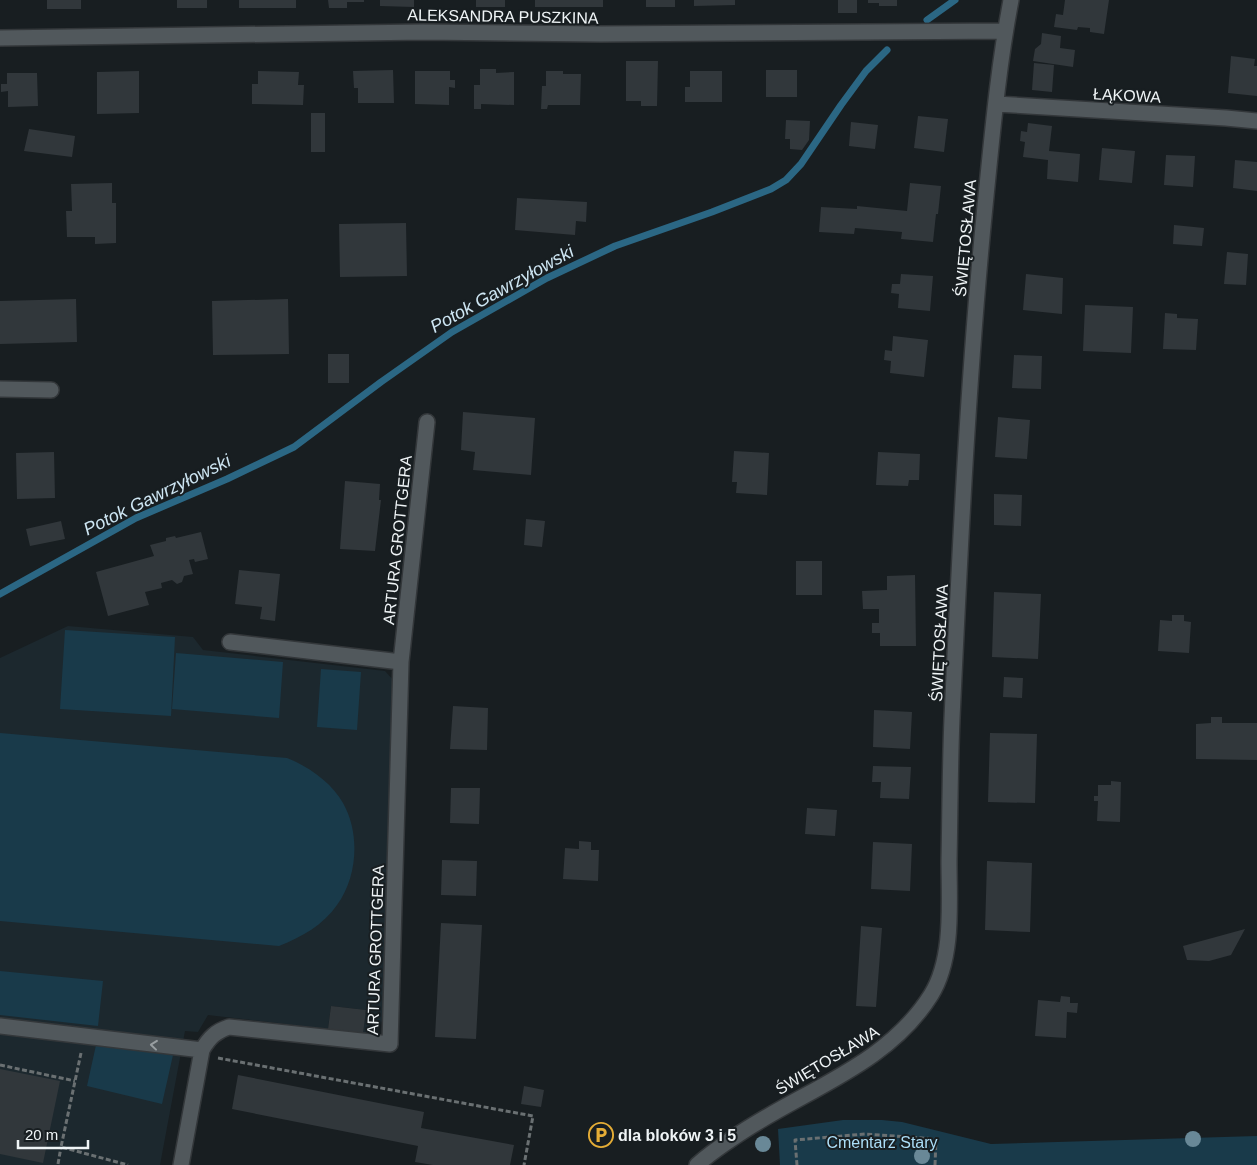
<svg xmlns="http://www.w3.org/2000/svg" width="1257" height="1165" font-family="Helvetica,sans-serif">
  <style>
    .built { fill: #1c282e }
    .green { fill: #193a4a }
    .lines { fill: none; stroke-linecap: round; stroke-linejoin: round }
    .stream { stroke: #2b6784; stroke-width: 7 }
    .building { fill: #31373b }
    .minor-casing { stroke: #33373a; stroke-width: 18 }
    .path { stroke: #6a7072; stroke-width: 3; stroke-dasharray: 5 2.5; stroke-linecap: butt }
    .minor { stroke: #51585c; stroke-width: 15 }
    .tree { fill: #698897 }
    .oneway { stroke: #989ea1 }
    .labels { text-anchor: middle; stroke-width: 4; stroke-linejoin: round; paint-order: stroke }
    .street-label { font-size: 16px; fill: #eff4f6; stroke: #181e21 }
    .poi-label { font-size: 16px; font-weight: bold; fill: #eff4f6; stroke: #181e21; text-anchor: start }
    .park-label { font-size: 16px; fill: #acdef8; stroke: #181e21 }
    .water-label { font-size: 18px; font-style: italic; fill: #cee6f3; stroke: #181e21 }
  </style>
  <rect width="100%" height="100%" fill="#181e21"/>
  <path class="built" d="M68 626 193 637 203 650 385 671 396 683 385 1015 378 1029 371 1035 363 1034 366 1010 331 1006 328 1029 208 1015 198 1032 185 1031 160 1165H0V658Z"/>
  <path class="green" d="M65 630 175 637 171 716 60 709Z
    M176 653 283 662 279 718 172 709Z
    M321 669 361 672 357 730 317 727Z
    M0 733 287 758C308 766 332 783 343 803 360 833 358 876 337 905 323 925 302 937 279 946L0 921Z
    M0 971 103 981 98 1026 0 1015Z
    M96 1045 173 1055 162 1104 87 1086Z
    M843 1120H882L902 1122 991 1144 1257 1136V1165H780L778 1129Z"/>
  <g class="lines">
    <path class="stream" d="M927 20 955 0
      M0 594 136 518 227 479 294 447 381 382 452 332 547 278 615 246 712 212 771 189 786 180 801 164 841 105 866 71 887 50"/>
  </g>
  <path class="building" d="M47 0H81V9H47Z
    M177 0H207V8H177Z
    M239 0H296V8H239Z
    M328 0H364V2H347V8H329Z
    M380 0H414V7L380 6Z
    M476 0H505V7H476Z
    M535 0H603V7H535Z
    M646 0H675V7H646Z
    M694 0H735V5L694 6Z
    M838 0H857V13H838Z
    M868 0H897V6H879V3H868Z
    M1065 0H1109L1104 34 1090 32V28L1078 27 1077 30 1054 27 1056 14 1063 15Z
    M1042 33 1061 36 1060 48 1075 50 1073 67 1033 61 1035 49 1041 44Z
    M1231 56 1255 59 1254 66H1257V96L1228 93Z
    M626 61H658L657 106H641V101H626Z
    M1034 63 1054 65 1052 92 1032 90Z
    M480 69H496V73L514 72V105L481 104V109H474V85H480Z
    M393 70 394 103H358V88H354L353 71Z
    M766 70H797V97H766Z
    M139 71V113L97 114V72Z
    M258 71 299 72 298 85H304L303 105 252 104V84H258Z
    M415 71H450V80H455V88L449 87V105L415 104Z
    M546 71H563V74H581L580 105H548L547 109H541L542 86H546Z
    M690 71H722V102H685V87H690Z
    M7 73H37L38 106 8 107V91L1 92V84H7Z
    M311 113H325V152H311Z
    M918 116 948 119 944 152 914 148Z
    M786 120 810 121 809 140 802 150 790 149V139H785Z
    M851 122 878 125 875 149 849 146Z
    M1028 123 1052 126 1049 151 1080 154 1078 182 1047 179 1048 160 1023 157 1025 142 1020 141 1021 131 1027 132Z
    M29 129 75 136 72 157 24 151Z
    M1102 148 1135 151 1132 183 1099 180Z
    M1166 155 1195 156 1193 187 1164 185Z
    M1235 160 1257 162V191L1233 188Z
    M112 183V203H116V243L95 244V237H67L66 211H72L71 184Z
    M910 183 941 186 938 214H936L933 242 901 239 902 232 855 228 854 234 819 232 821 207 857 209V206L907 211Z
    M517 198 587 202 586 222 576 221 575 235 515 230Z
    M406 223 407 276 340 277 339 224Z
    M1174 225 1204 228 1202 246 1173 244Z
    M1227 252 1248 254 1246 285 1224 284Z
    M901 274 933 276 930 311 898 308 899 294 891 293 892 284H900Z
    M1026 274 1063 278 1062 314 1023 310Z
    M76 299 77 342 0 344V301Z
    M288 299 289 354 213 355 212 301Z
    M1085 305 1133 307 1131 353 1083 351Z
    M1165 313 1177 314V318L1198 319 1196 350 1163 349Z
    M893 336 928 340 924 377 890 373 891 361 884 360 885 350 892 351Z
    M328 354H349V383H328Z
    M1014 355 1042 356 1041 389 1012 388Z
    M463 412 535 418 531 475 473 470 475 452 461 450Z
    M998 417 1030 420 1027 459 995 457Z
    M734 451 769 453 767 495 736 493 737 482H732Z
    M54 452 55 498 17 499 16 453Z
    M878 452 920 454 919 480H909L908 486 876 485Z
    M345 481 380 484 379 500H381L375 551 340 549Z
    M994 494 1022 495 1021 526 994 525Z
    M526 519 545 521 542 547 524 545Z
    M61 521 65 539 30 546 26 529Z
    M201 532 208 559 195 562 194 559 189 560 193 574 184 576 182 582 177 584 172 580 161 583 162 588 145 592 149 605 108 616 96 572 154 556 150 545 166 541V538L175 536 176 538Z
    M796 561H822V595H796Z
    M239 570 280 574 275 621 260 619 262 607 235 604Z
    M915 575 916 646H880V633H872V623H879V609H863L862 591 887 590V576Z
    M994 592 1041 594 1038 659 992 657Z
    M1172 615H1184V621L1191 622 1189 653 1158 651 1160 620 1172 621Z
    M1004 677 1023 678 1022 698 1003 697Z
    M453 706 488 708 487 750 450 749Z
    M874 710 912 712 910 749 873 747Z
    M1211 717H1222V723H1257V760L1196 759V724L1211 723Z
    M990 733 1037 734 1035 803 988 802Z
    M873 766 911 767 909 799 880 798 881 782H872Z
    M1111 781 1121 782 1120 822 1097 821 1098 801H1094V796H1098V785H1111Z
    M451 788H480L479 824 450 823Z
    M807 808 837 810 835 836 805 834Z
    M579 841 591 842V850H599L598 881 563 879 565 848 579 849Z
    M873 842 912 844 910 891 871 889Z
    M442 860 477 861 476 896 441 895Z
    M987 861 1032 863 1030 932 985 930Z
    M441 923 482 925 476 1039 435 1037Z
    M861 926 882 928 876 1007 856 1006Z
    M1245 929 1231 955 1209 961 1187 960 1183 946Z
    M1061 996 1070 997V1003H1078L1077 1013 1067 1012 1066 1038 1035 1036 1038 1000 1060 1002Z
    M331 1006 366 1010 363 1034 328 1029Z
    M0 1069 60 1081 43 1163 0 1154Z
    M238 1075 424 1112 421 1128 514 1145 510 1165H433L415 1162 418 1146 232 1109Z
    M524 1086 544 1090 541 1107 521 1104Z"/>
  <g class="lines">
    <defs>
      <path id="minor" d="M0 38 423 32 601 34 1005 31
        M996 104 1226 118 1257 121
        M0 389 51 390
        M401 662 427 422
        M0 1026 202 1050
        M181 1165 202 1050C209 1038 216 1031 229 1027L390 1044 401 662 230 642
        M697 1165C708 1155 721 1146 733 1138 800 1091 886 1067 931 995 954 958 949 903 949 861 950 814 950 766 952 718 960 548 968 376 985 206 992 137 998 68 1011 0"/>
    </defs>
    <use href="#minor" class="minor-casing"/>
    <path class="path" d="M81 1053 61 1147 128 1165
      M218 1058 533 1116 524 1165
      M0 1065 75 1081
      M58 1164 61 1147
      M797 1165 795 1140 865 1134 936 1139 935 1165"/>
    <use href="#minor" class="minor"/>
  </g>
  <g class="tree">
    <circle cx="1193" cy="1139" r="8"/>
    <circle cx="763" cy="1144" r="8"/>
    <circle cx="922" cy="1156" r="8"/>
  </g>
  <defs><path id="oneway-chevron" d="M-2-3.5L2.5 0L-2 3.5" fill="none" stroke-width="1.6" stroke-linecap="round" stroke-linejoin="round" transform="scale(1.25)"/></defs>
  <use class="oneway" href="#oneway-chevron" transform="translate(154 1045) rotate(-174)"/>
  <defs>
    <symbol id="parking-ring" viewBox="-11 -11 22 22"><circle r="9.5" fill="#181e21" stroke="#e5ad36" stroke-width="1.5"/><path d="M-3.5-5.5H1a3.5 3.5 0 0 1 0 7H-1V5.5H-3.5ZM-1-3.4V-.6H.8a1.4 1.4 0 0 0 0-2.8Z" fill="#e5ad36"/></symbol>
  </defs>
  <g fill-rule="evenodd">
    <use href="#parking-ring" x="587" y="1121" width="28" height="28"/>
  </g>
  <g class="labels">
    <g class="street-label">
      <text transform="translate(503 16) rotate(1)" y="6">ALEKSANDRA PUSZKINA</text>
      <text transform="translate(1127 95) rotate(3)" y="6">ŁĄKOWA</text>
      <text transform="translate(965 238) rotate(-85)" y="6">ŚWIĘTOSŁAWA</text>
      <text transform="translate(397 540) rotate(-84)" y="6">ARTURA GROTTGERA</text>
      <text transform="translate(939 643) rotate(-87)" y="6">ŚWIĘTOSŁAWA</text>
      <text transform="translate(375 950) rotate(-88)" y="6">ARTURA GROTTGERA</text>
      <text transform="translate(827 1060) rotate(-31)" y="6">ŚWIĘTOSŁAWA</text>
    </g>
    <g class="poi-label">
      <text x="618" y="1141">dla bloków 3 i 5</text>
    </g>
    <g class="park-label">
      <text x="882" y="1148">Cmentarz Stary</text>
    </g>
    <g class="water-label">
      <text transform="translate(502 289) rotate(-29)" y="6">Potok Gawrzyłowski</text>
      <text transform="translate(157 495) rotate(-26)" y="6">Potok Gawrzyłowski</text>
    </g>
  </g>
  <path d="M18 1140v8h70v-8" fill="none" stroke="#eff4f6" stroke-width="2.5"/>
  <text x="25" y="1140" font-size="15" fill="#eff4f6" stroke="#181e21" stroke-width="4" paint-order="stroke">20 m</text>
</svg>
